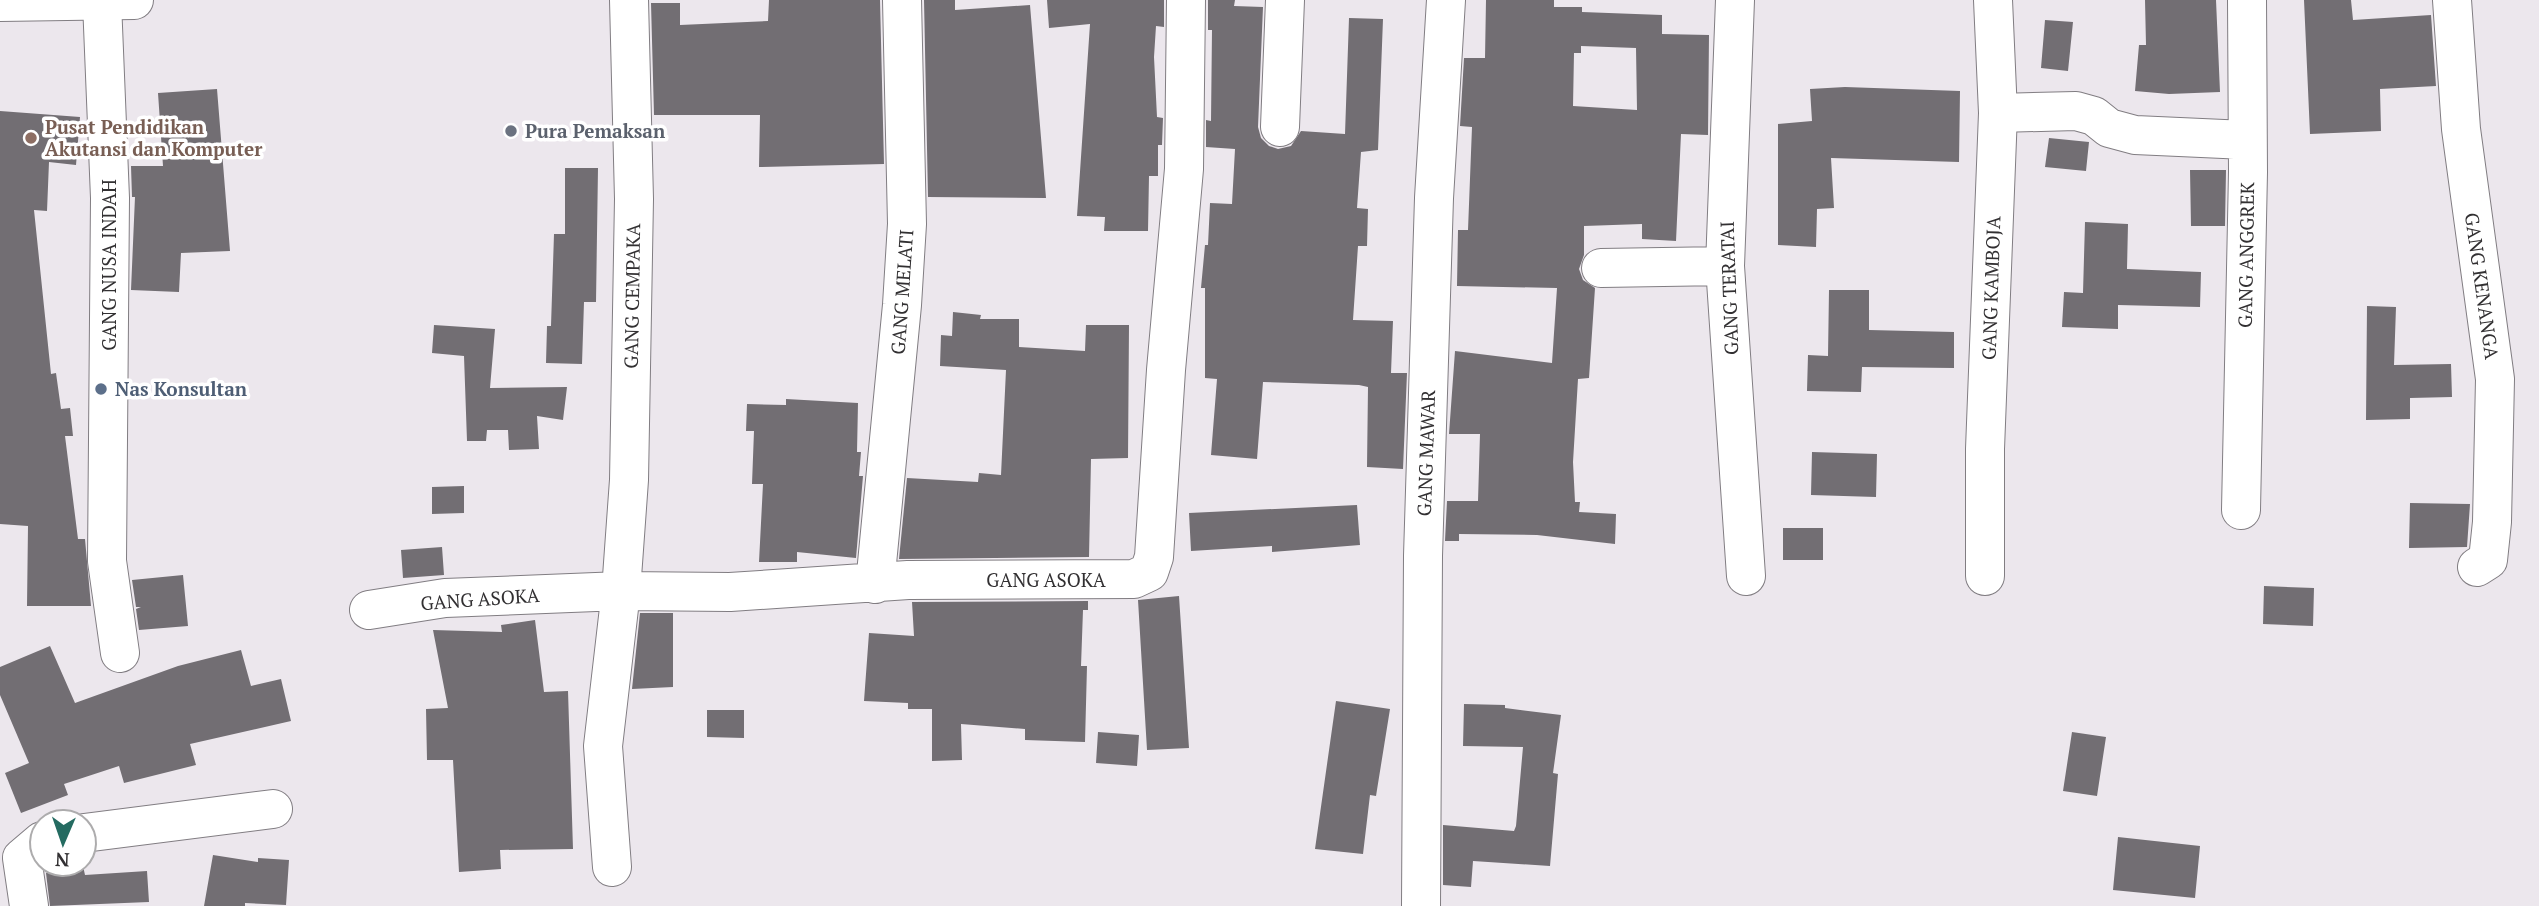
<svg xmlns="http://www.w3.org/2000/svg" width="2539" height="906" font-family="'PT Serif',serif">
  <style>
    .building { fill: #726e73; fill-rule: evenodd }
    .lines { fill: none; stroke-linecap: round; stroke-linejoin: round }
    .street-casing { stroke: #817d82; stroke-width: 40 }
    .secondary-casing { stroke: #817d82; stroke-width: 40 }
    .street { stroke: #fff; stroke-width: 38 }
    .secondary { stroke: #fff; stroke-width: 38 }
    .worship-dot { fill: #6b7280; stroke: #fff; stroke-width: 2.5 }
    .education-dot { fill: #8d6e63; stroke: #fff; stroke-width: 2.5 }
    .service-dot { fill: #5c6f8a; stroke: #fff; stroke-width: 2.5 }
    .labels { text-anchor: middle; stroke-width: 7; stroke-linejoin: round; paint-order: stroke }
    .education-label { font-size: 19px; font-weight: bold; fill: #785e54; stroke: #fff; text-anchor: start }
    .worship-label { font-size: 19px; font-weight: bold; fill: #5b616d; stroke: #fff; text-anchor: start }
    .street-label { font-size: 19px; fill: #323032; stroke: #fff }
    .service-label { font-size: 19px; font-weight: bold; fill: #4e5e75; stroke: #fff; text-anchor: start }
  </style>
  <rect width="100%" height="100%" fill="#ece7ed"/>
  <path class="building" d="M769 0H880L884 164 759 167 760 115H654L651 3H680V25L768 21Z
    M924 0H955V10L1030 5 1046 198 928 197Z
    M1047 0H1164V27L1156 26 1154 57 1157 117 1163 118 1162 145H1158V176H1149L1148 231H1104L1105 217 1077 216 1090 24 1049 28Z
    M1208 0H1235L1234 6 1263 7 1258 127 1261 138 1269 146 1278 149 1291 146 1301 131 1345 134 1349 18 1383 19 1378 150 1361 152 1357 208 1368 209 1367 246H1358L1353 320 1393 321 1391 373H1407L1403 469 1367 467 1368 387 1359 385 1263 382 1257 459 1211 455 1217 379 1205 378V288H1201L1205 245H1208L1210 203 1232 204 1235 149 1206 147V120L1211 121 1212 30H1208Z
    M1486 0H1554V7H1582V12L1662 15V34L1709 35 1708 135 1681 134 1676 241 1642 239V224L1584 226V255L1579 269 1583 280 1595 288 1589 378 1578 379 1573 462 1575 502H1580L1579 512 1616 514 1615 544 1537 535 1459 534V541H1445L1447 501H1478L1480 434H1449L1455 351 1552 363 1557 288 1457 286 1458 230H1468L1472 127 1460 126 1464 58H1485ZM1581 46 1636 48 1637 110 1573 106 1574 53H1581Z
    M2145 0H2216L2220 92 2169 94 2135 91 2139 45H2146Z
    M2304 0H2351L2353 20 2431 15 2436 86 2380 89 2381 131 2310 134Z
    M2045 20 2073 22 2068 71 2041 68Z
    M1845 87 1960 91 1959 162 1831 158 1834 208 1817 209 1816 247 1778 245V124L1812 121 1810 89Z
    M217 89 230 251 181 253 179 292 131 290 135 197H132L131 166H163L158 93Z
    M0 111 80 117 76 165 49 162 47 211 34 210 51 374 56 373 61 409 70 408 73 436H65L78 539H85L91 606H27L28 526 0 524Z
    M2049 138 2089 142 2086 171 2045 167Z
    M565 168H598L596 302H584L582 364 546 363 547 326H551L554 234H565Z
    M2190 170H2226L2225 226H2191Z
    M2085 222 2128 224 2127 269 2201 272 2200 307 2118 305V329L2062 327 2064 292 2083 293Z
    M1829 290H1869V330L1954 332V368L1862 367 1861 392 1807 391 1808 355 1828 356Z
    M2367 306 2396 307 2394 365 2451 364 2452 397 2410 398V419L2366 420Z
    M953 312 981 315 980 319H1019V347L1085 351 1086 325H1129L1128 458 1091 459 1089 557 899 559 907 478 978 482 979 473 1001 475 1006 370 940 366 941 335 952 336Z
    M434 325 495 329 490 388 567 387 563 420 537 416 539 449 509 450 508 430H487L486 441H467L464 356 432 353Z
    M786 399 858 403 857 452H861L859 476H863L856 558 797 552V562H759L763 484H752L754 431H746L747 404 786 405Z
    M1812 452 1877 454 1876 497 1811 495Z
    M464 486V513L432 514V487Z
    M2410 503 2470 504 2467 547 2409 548Z
    M1357 505 1360 545 1272 552V546L1191 551 1189 513Z
    M1783 528H1823V560H1783Z
    M442 547 444 575 403 578 401 550Z
    M183 575 188 626 139 630 136 609 141 607H136L132 580Z
    M2264 586 2314 588 2313 626 2263 624Z
    M1179 596 1189 748 1147 750 1138 600Z
    M1088 601V610H1083L1081 666H1087L1085 742 1025 740V729L961 724 962 760 932 761V709H908V703L864 701 869 633 914 636 912 602Z
    M640 613H673V687L632 689Z
    M535 620 544 692 568 691 573 849 500 850 501 869 459 872 453 760H427L426 709 448 708 433 630 502 632 501 625Z
    M50 646 75 703 178 666 241 650 251 686 281 679 291 721 190 744 196 765 124 783 119 766 64 784 68 795 21 813 5 773 29 763 0 695V667Z
    M1336 701 1390 709 1376 796 1370 795 1363 854 1315 849Z
    M1464 704 1505 705V708L1561 715 1553 773 1558 774 1550 866 1473 861 1471 887 1443 885V825L1514 831 1516 826 1523 747 1463 746Z
    M707 710H744V738L707 737Z
    M1098 732 1139 735 1137 766 1096 763Z
    M2072 732 2106 737 2097 796 2063 791Z
    M2118 837 2200 846 2195 898 2113 890Z
    M213 855 258 862V858L289 860 286 905 245 903V906H204Z
    M83 866 85 875 147 871 149 902 50 906 46 873Z"/>
  <g class="lines">
    <defs>
      <path id="street" d="M1735 0 1725 266 1746 576
        M2452 0 2461 129 2495 379 2492 522 2488 560 2477 567
        M102 2 110 198 107 561 120 653
        M1998 113 2076 111 2094 116 2109 128 2135 135 2246 140
        M1280 127 1285 0
        M1601 268 1725 266
        M2241 510 2248 172 2247 0
        M1985 576V449L1998 113 1993 0
        M875 584 902 305 907 224 902 0
        M369 610 445 598 621 591 730 592 908 580 1134 579 1149 572 1154 557 1166 370 1184 169 1186 0
        M84 833 273 809
        M612 867 603 746 621 591 629 480 634 199 629 0
        M29 906 22 858 42 841
        M1421 906 1423 556 1434 198 1446 0"/>
      <path id="secondary" d="M0 2 134 0"/>
    </defs>
    <use href="#street" class="street-casing"/>
    <use href="#secondary" class="secondary-casing"/>
    <use href="#street" class="street"/>
    <use href="#secondary" class="secondary"/>
  </g>
  <circle class="worship-dot" cx="511" cy="131" r="7"/>
  <circle class="education-dot" cx="31" cy="138" r="7"/>
  <circle class="service-dot" cx="101" cy="389" r="7"/>
  <g class="labels">
    <g class="education-label">
      <text x="45" y="134">Pusat Pendidikan<tspan x="45" dy="22">Akutansi dan Komputer</tspan></text>
    </g>
    <g class="worship-label">
      <text x="525" y="138">Pura Pemaksan</text>
    </g>
    <g class="street-label">
      <text transform="translate(2246 255) rotate(-89)" y="7">GANG ANGGREK</text>
      <text transform="translate(109 265) rotate(-90)" y="7">GANG NUSA INDAH</text>
      <text transform="translate(2482 286) rotate(82)" y="7">GANG KENANGA</text>
      <text transform="translate(1729 288) rotate(-92)" y="7">GANG TERATAI</text>
      <text transform="translate(1991 288) rotate(-88)" y="7">GANG KAMBOJA</text>
      <text transform="translate(902 292) rotate(-86)" y="7">GANG MELATI</text>
      <text transform="translate(632 296) rotate(-89)" y="7">GANG CEMPAKA</text>
      <text transform="translate(1426 453) rotate(-88)" y="7">GANG MAWAR</text>
      <text x="1046" y="587">GANG ASOKA</text>
      <text transform="translate(480 599) rotate(-4)" y="7">GANG ASOKA</text>
    </g>
    <g class="service-label">
      <text x="115" y="396">Nas Konsultan</text>
    </g>
  </g>
  <g transform="translate(63 843) rotate(182)"><circle r="33" fill="#ffffff" stroke="#adacad" stroke-width="2"/>
  <path d="M0-5L12 26L0 18L-12 26Z" fill="#246b61"/>
  <text y="-10" font-size="19" font-weight="bold" text-anchor="middle" fill="#323032">N</text>
  </g>
</svg>
